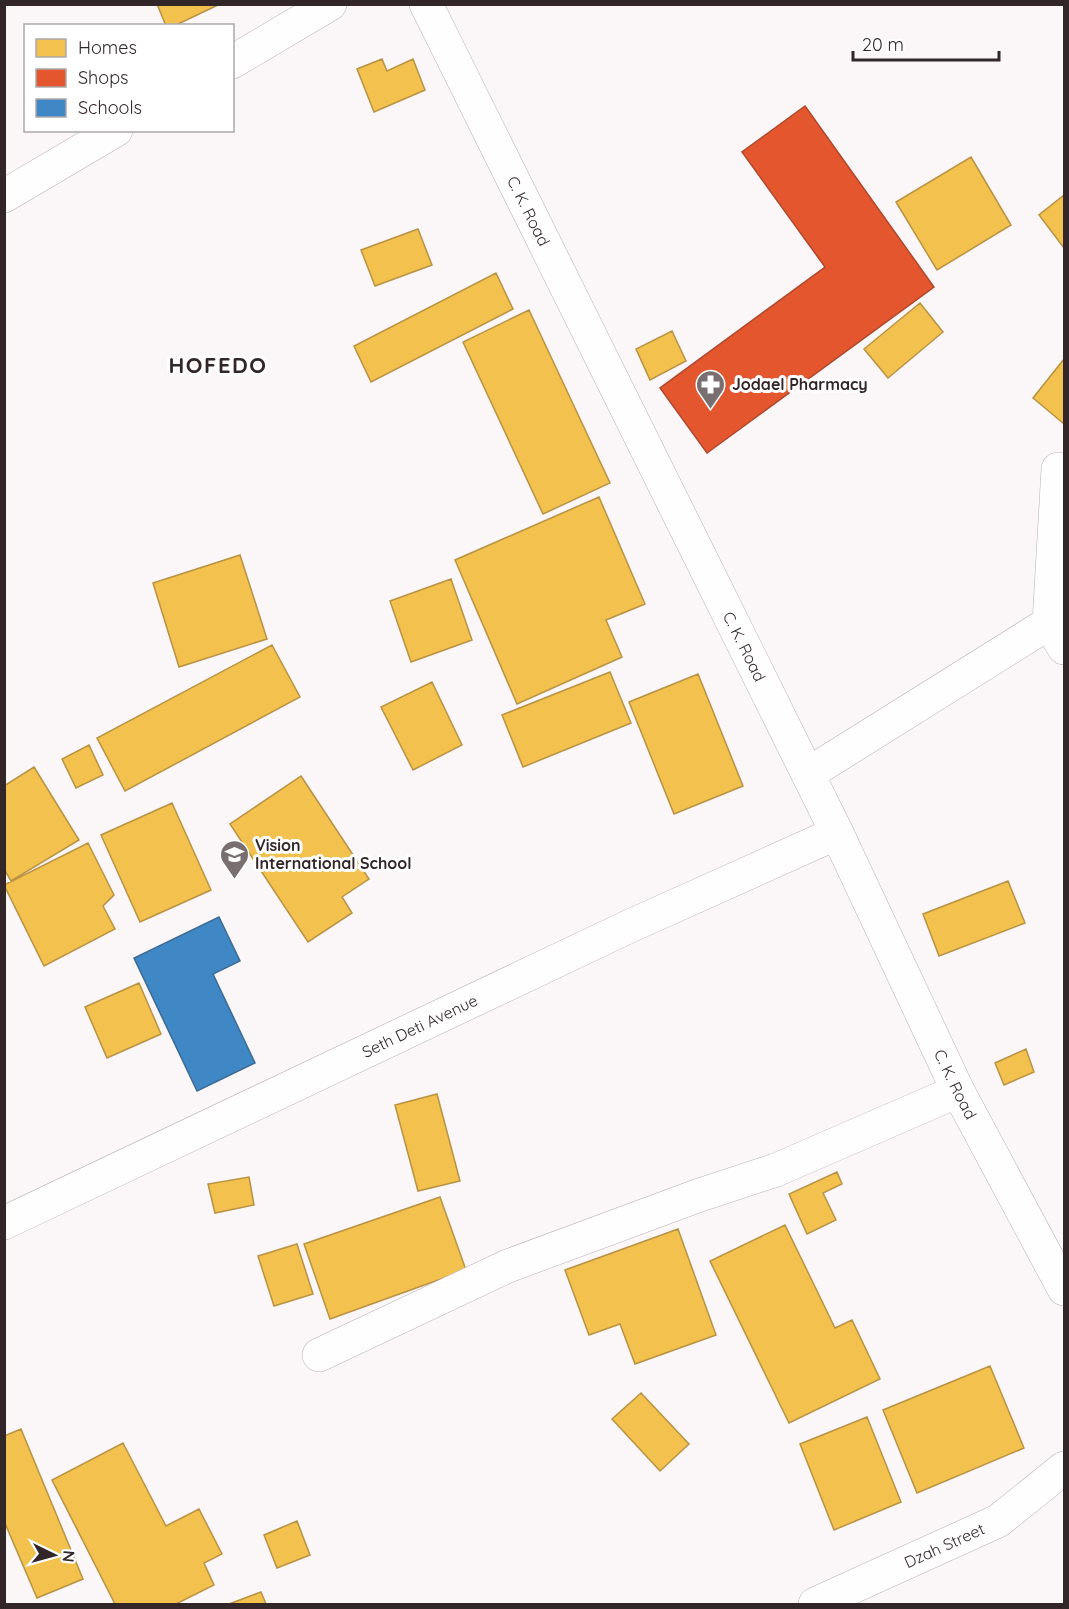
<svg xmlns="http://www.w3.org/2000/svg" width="1069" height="1609" font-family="Quicksand,sans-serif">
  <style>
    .homes { fill: #f2c14e; stroke: #b99243; stroke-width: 1.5 }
    .shops { fill: #e4572e; stroke: #af482c; stroke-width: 1.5 }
    .schools { fill: #3f88c5; stroke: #3b6b96; stroke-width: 1.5 }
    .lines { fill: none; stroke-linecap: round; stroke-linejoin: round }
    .street-casing { stroke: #bbb2b5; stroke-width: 34 }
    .secondary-casing { stroke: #bbb2b5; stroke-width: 34 }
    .street { stroke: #fefefe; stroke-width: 33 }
    .secondary { stroke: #fefefe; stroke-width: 33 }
    .labels { text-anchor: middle; stroke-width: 6; stroke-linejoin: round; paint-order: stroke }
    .street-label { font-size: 16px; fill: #332629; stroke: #fff }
    .poi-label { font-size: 16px; font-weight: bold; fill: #332629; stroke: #fff; text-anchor: start }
    .district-label { font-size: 22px; font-weight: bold; letter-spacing: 1.5px; fill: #332629; stroke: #fff }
  </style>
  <rect width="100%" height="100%" fill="#fbf6f8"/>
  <path class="homes" d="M157 4H220L174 26H166Z
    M382 59 387 71 413 59 425 90 374 112 357 69Z
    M971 157 1011 225 937 270 896 202Z
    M1064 195V248L1039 215Z
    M418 229 432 265 375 286 361 250Z
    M496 273 513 309 371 382 354 346Z
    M920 303 943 332 888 378 864 349Z
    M529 310 610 483 543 514 463 342Z
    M672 331 686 361 650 380 636 349Z
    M1064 359V424L1033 398Z
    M599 497 645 604 606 620 622 657 517 704 455 560Z
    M240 555 267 639 179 667 153 583Z
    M451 579 472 640 411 662 390 601Z
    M272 645 300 697 125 791 97 738Z
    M610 672 631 723 523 767 502 715Z
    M698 674 743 786 674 814 629 702Z
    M432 682 462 745 413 770 381 707Z
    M89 745 103 775 76 788 62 759Z
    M34 767 79 840 11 881 4 869V786Z
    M301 776 369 879 342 897 352 913 308 942 230 824Z
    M172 803 211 890 140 922 101 835Z
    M88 843 114 895 103 906 115 929 44 966 4 885Z
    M1008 881 1025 923 939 956 923 914Z
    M139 983 161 1034 107 1058 85 1007Z
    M1026 1049 1034 1072 1004 1085 995 1063Z
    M437 1094 460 1181 418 1191 395 1105Z
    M837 1172 842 1184 823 1193 836 1220 807 1234 789 1194Z
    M249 1177 254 1205 215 1213 208 1184Z
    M440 1197 466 1270 330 1319 304 1244Z
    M785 1225 835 1328 852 1320 880 1379 789 1423 710 1261Z
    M678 1229 716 1335 635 1364 620 1324 589 1335 565 1270Z
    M297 1244 313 1294 274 1306 258 1256Z
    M990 1366 1024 1448 917 1493 883 1410Z
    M641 1393 689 1444 660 1471 612 1419Z
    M867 1417 901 1502 834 1530 800 1444Z
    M21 1429 83 1579 37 1598 4 1521V1436Z
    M123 1443 166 1526 199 1509 222 1554 204 1563 214 1585 176 1604H115L52 1480Z
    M297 1521 310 1555 277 1568 264 1535Z
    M261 1592 266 1604H229Z"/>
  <path class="shops" d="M805 106 934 287 707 453 660 388 825 267 742 152Z"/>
  <path class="schools" d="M219 917 240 961 213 974 255 1063 197 1091 134 958Z"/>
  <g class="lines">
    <defs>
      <g id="street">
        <path d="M232 62 330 4"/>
        <path d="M4 196 116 130"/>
        <path d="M1049 623 1064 648"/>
        <path d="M808 774 1049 623 1058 469"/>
        <path id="s1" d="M4 1223 630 926 837 833"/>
        <path d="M319 1355 508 1266 697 1196 776 1170 958 1091"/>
        <path id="s2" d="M815 1604 998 1521 1064 1468"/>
      </g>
      <g id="secondary">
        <path id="s3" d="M426 4 837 833 958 1091 1064 1289"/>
      </g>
    </defs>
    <use href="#street" class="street-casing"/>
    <use href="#secondary" class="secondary-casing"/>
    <use href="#street" class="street"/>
    <use href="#secondary" class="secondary"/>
  </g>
  <defs>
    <symbol id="pharmacy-pin" viewBox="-11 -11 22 30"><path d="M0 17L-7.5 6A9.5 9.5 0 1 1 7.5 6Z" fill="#796f71" stroke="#fff"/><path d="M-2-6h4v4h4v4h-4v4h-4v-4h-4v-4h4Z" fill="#fff"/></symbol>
    <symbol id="school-pin" viewBox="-11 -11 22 30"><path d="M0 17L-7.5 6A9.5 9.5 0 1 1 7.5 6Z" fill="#796f71" stroke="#fff"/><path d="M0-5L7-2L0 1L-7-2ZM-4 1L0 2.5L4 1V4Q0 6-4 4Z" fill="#fff"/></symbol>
  </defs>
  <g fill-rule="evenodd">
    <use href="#pharmacy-pin" x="694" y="368" width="33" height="45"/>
    <use href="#school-pin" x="218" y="838" width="33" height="45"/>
  </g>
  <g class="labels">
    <g class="street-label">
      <text dy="6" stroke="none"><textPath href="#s3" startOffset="231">C. K. Road</textPath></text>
      <text dy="6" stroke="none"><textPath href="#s3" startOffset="717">C. K. Road</textPath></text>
      <text dy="6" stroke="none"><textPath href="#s1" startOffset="460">Seth Deti Avenue</textPath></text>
      <text dy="6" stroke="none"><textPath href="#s3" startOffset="1203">C. K. Road</textPath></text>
      <text dy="6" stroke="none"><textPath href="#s2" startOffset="142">Dzah Street</textPath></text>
    </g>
    <g class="poi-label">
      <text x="732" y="390">Jodael Pharmacy</text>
      <text x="255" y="851">Vision<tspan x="255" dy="18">International School</tspan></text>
    </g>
    <g class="district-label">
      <text x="218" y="373">HOFEDO</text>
    </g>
  </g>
  <rect width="1069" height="1609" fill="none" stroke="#332629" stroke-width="12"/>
  <rect x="24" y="24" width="210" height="108" fill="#ffffff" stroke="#ada8a9" stroke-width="1.5"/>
  <rect x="36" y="39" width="30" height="18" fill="#f2c14e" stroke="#ada8a9" stroke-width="1.5"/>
  <text x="78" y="54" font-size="18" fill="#332629">Homes</text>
  <rect x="36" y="69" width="30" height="18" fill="#e4572e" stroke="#ada8a9" stroke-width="1.5"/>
  <text x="78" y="84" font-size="18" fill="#332629">Shops</text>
  <rect x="36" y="99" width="30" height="18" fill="#3f88c5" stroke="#ada8a9" stroke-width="1.5"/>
  <text x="78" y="114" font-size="18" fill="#332629">Schools</text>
  <g transform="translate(54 1555) rotate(95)" stroke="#ffffff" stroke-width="4.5" paint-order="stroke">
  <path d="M0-4.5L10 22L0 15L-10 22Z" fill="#332629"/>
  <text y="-9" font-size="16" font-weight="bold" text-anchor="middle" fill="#332629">N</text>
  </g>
  <path d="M853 51v9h146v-9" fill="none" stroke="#332629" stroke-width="3"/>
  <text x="862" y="51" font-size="18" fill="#332629" stroke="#ffffff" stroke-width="4.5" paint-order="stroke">20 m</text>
</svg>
